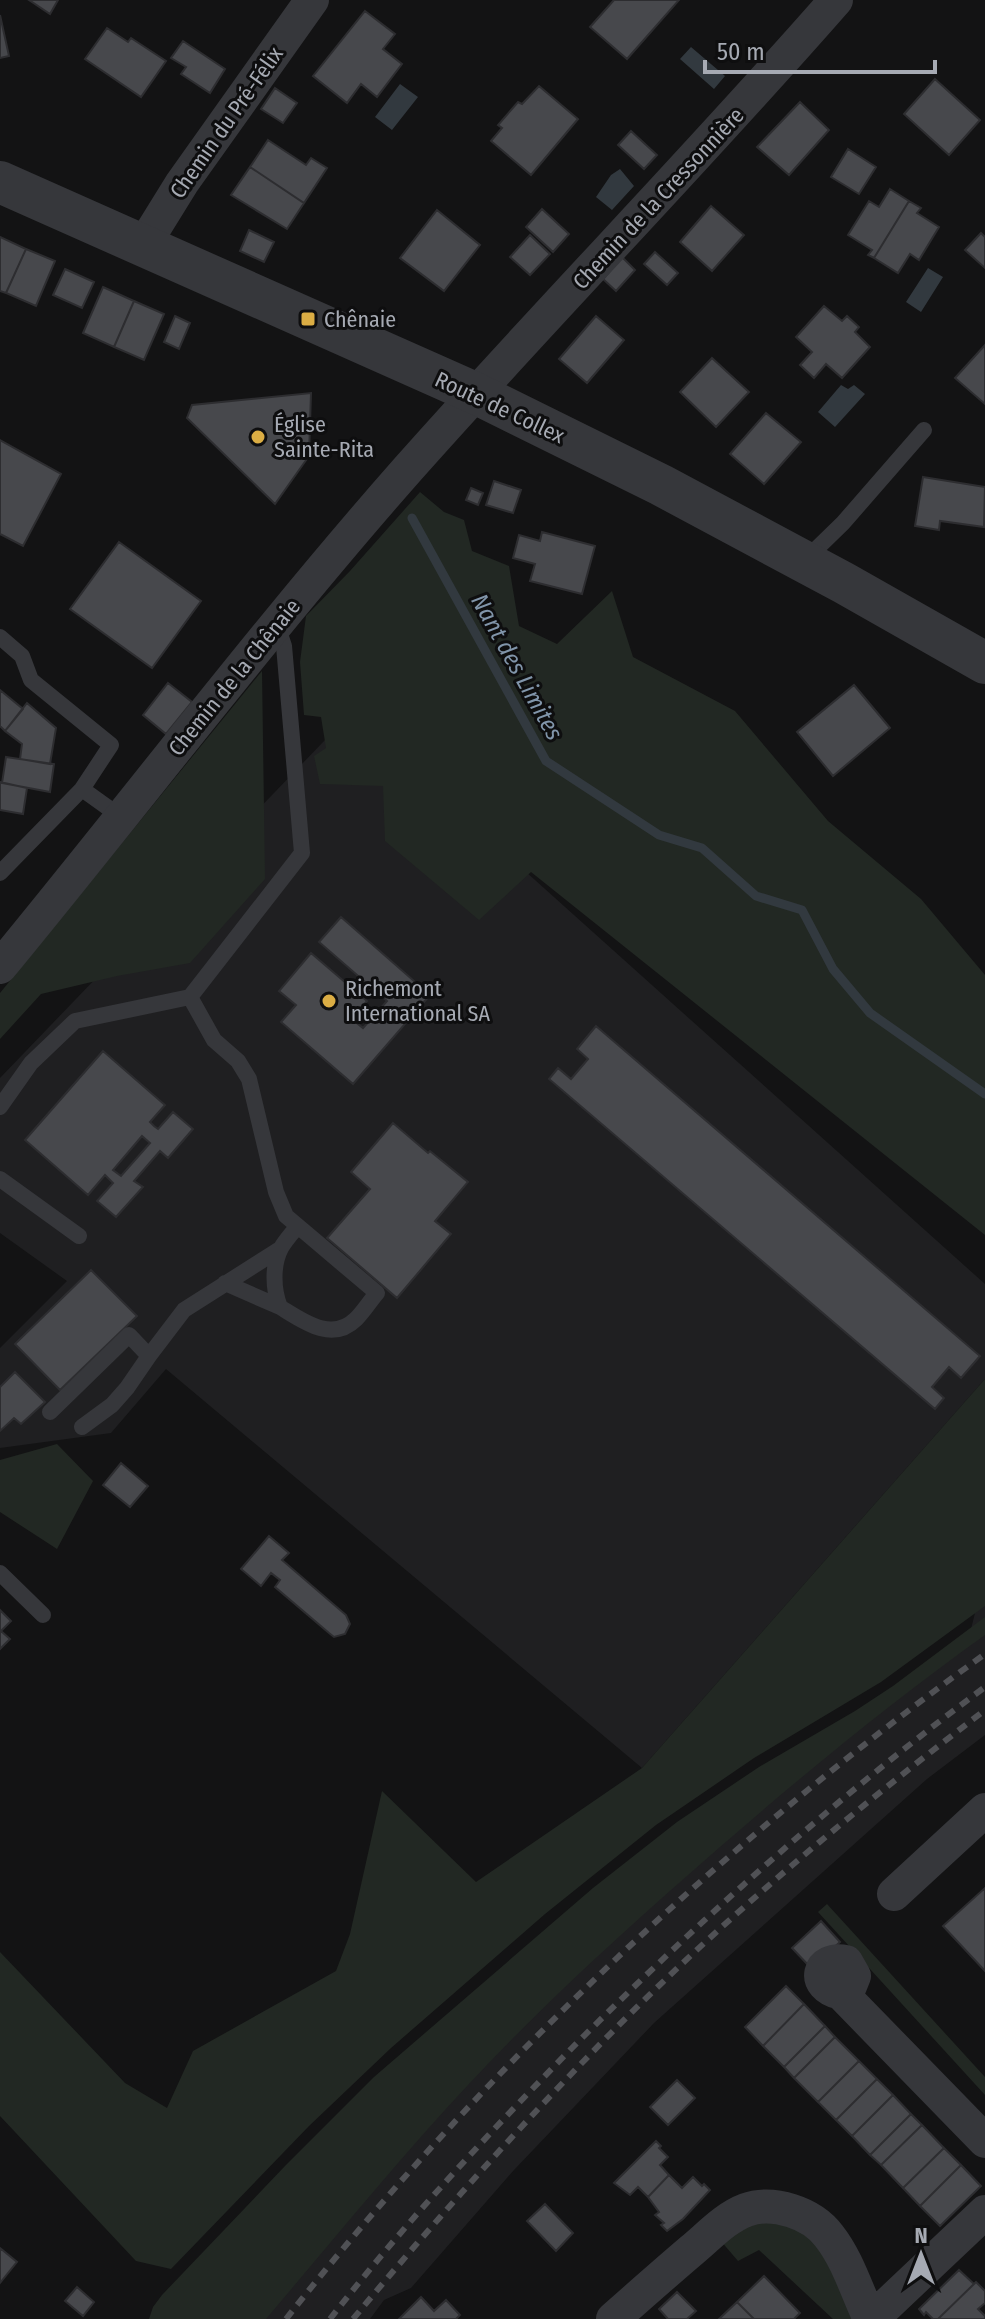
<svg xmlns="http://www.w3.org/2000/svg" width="985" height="2319" font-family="'Fira Sans Condensed',sans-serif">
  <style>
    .built { fill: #1f1f21 }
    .green { fill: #222823 }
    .water { fill: #32393f }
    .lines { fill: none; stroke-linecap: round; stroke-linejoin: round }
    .stream { stroke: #32393f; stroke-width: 9 }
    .building { fill: #47484c; stroke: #2d2d30; stroke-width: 2; fill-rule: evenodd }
    .service { stroke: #36373b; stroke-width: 16 }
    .minor { stroke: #36373b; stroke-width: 34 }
    .tertiary { stroke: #36373b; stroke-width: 42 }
    .rail { stroke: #505155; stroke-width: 6; stroke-dasharray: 10 8; stroke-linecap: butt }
    .poi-dot { fill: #dbad44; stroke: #0e0e0f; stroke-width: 3 }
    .labels { text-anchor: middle; stroke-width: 6; stroke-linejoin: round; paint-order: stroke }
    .street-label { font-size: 22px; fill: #a6aab3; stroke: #0e0e0f }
    .poi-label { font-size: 22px; fill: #a6aab3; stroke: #0e0e0f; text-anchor: start }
    .water-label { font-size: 24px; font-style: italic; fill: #8195aa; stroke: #0e0e0f }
  </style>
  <rect width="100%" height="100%" fill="#131314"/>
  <path class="built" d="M350 714 985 1284V1379L642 1768 166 1369 111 1433 0 1448V1348L67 1281 0 1233V1078Z
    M985 1587V1735L927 1779 654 2023 514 2170 411 2288 384 2300 370 2319H160L859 1719 970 1633 981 1589Z"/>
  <path class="green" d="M420 492 444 512 464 520 472 551 509 566 519 626 557 644 612 591 633 657 735 711 828 821 921 899 985 975V1235L531 872 479 920 385 841 383 786 320 784 314 756 326 748 321 717 304 715 300 662 306 616 350 571Z
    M262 671 265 879 190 963 117 976 41 994 0 1039V993Z
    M985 1379V1606L881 1682 754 1758 656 1825 545 1914 391 2048 309 2126 171 2269 136 2261 0 2116V1952L125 2083 167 2108 193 2051 336 1971 350 1934 382 1791 476 1882 642 1768Z
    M57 1444 93 1481 57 1549 0 1512V1460Z
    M985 1617V1635C893 1701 805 1773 720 1847 633 1923 547 2000 468 2085 398 2160 333 2240 266 2319H149L153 2307 162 2295 285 2166 374 2077 593 1888 677 1822 759 1767 855 1711 893 1686Z
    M827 1904 985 2077V2095L818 1912Z
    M770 2219 814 2237 859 2319H833L759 2250 738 2261 720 2240 734 2230Z"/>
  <path class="water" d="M691 47 725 76 714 89 680 59Z
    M400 84 418 97 392 130 375 117Z
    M620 169 634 186 612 210 596 197 611 175Z
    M928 268 943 277 921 312 906 302Z
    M841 385 848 389 854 385 865 394 835 427 818 412Z"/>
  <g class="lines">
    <path class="stream" d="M412 518 546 761 659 835 702 848 756 896 802 910 833 969 870 1013 985 1094"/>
  </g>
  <path class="building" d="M29 0H58L50 14Z
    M614 0H679L627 59 590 27Z
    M365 11 395 34 383 49 402 64 377 97 361 84 347 103 313 76Z
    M0 15 9 56 0 58Z
    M107 28 128 42 131 38 166 61 141 97 85 59Z
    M183 41 225 69 210 93 181 74 186 67 171 58Z
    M935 79 980 120 949 155 904 114Z
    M539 86 578 119 531 175 491 141 502 128 498 125 518 102 522 104Z
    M275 88 297 103 283 123 261 109Z
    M800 102 829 130 789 175 757 147Z
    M631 131 657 155 644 169 618 145Z
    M268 140 306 165 311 158 327 168 304 203 250 167Z
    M848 149 876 167 859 194 831 177Z
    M250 167 304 203 287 229 231 195Z
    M890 189 909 201 874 258 868 255 872 250 848 235 869 201 879 207Z
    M909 201 921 208 917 213 939 227 919 260 910 254 898 273 874 258Z
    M711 206 744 235 712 271 680 242Z
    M542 209 569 234 553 252 526 227Z
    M437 210 480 245 444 291 400 258Z
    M249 230 274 242 264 262 240 251Z
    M981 233 985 237V268L965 250Z
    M530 235 550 254 530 275 510 257Z
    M0 237 26 249 6 293 0 291Z
    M26 249 55 261 36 306 6 293Z
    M655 252 678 273 667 285 644 264Z
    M622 257 635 270 616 291 603 279Z
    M65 269 94 282 82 308 53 295Z
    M103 287 134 301 114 347 83 333Z
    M134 301 164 314 144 360 114 347Z
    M824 306 842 321 847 316 859 327 855 332 870 347 842 378 826 364 814 378 800 365 812 352 796 337Z
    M175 316 190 323 179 349 164 342Z
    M596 316 624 340 587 383 559 359Z
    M985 345V404L955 378Z
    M712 358 749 392 716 427 680 392Z
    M311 393 309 456 275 504 187 418 192 405Z
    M766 413 801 442 764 484 730 454Z
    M0 440 61 474 23 546 0 534Z
    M923 477 985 487 984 527 940 521 939 530 915 526Z
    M494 481 521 490 513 513 486 505Z
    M471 488 483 493 478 505 466 500Z
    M542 532 595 546 582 594 530 581 535 564 513 558 519 535 540 541Z
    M119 542 201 601 152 668 70 609Z
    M168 683 192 702 166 734 143 715Z
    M854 685 890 728 833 776 797 732Z
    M0 690 23 709 5 731 0 726Z
    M27 703 56 728 50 764 20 759 22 744 5 731Z
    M6 757 54 764 50 792 2 783Z
    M0 782 27 788 23 814 0 810Z
    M341 917 430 995 353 1084 281 1022 296 1005 279 991 311 953 367 1001 352 1019 363 1028 387 1001 319 942Z
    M596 1026 980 1356 961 1378 949 1367 932 1387 944 1398 935 1409 549 1079 558 1068 571 1079 588 1059 577 1049Z
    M103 1051 165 1105 150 1122 154 1126 158 1129 173 1112 193 1129 168 1158 160 1151 134 1181 143 1187 116 1217 97 1201 113 1183 105 1175 88 1195 25 1140ZM142 1136 150 1143 121 1176 113 1170Z
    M393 1123 428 1153 430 1151 468 1182 435 1221 451 1234 397 1298 327 1238 370 1189 351 1172Z
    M91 1270 137 1316 60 1390 15 1344Z
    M15 1372 45 1402 21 1424 14 1418 0 1431V1387Z
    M121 1463 148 1486 130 1507 103 1485Z
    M269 1536 289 1553 282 1560 346 1615 350 1624 345 1634 334 1637 329 1633 275 1587 280 1580 271 1573 261 1586 241 1569Z
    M0 1610 11 1621 1 1631 10 1639 0 1649Z
    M985 1888V1971L943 1926Z
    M821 1921 840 1942 811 1968 792 1948Z
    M786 1986 804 2004 763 2046 745 2027Z
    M804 2004 825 2026 784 2067 763 2046Z
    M825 2026 835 2037 794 2078 784 2067Z
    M835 2037 859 2061 818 2102 794 2078Z
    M859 2061 877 2079 836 2120 818 2102Z
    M877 2079 893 2095 852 2136 836 2120Z
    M677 2080 695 2098 668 2125 650 2107Z
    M893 2095 911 2114 870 2155 852 2136Z
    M911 2114 922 2125 881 2165 870 2155Z
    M922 2125 944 2148 903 2188 881 2165Z
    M656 2141 661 2146 659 2148 668 2157 660 2165 669 2175 648 2197 638 2187 630 2195 614 2183Z
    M944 2148 961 2165 920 2206 903 2188Z
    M961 2165 981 2186 940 2226 920 2206Z
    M669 2175 682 2188 693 2177 702 2186 704 2184 710 2190 683 2219 667 2231 661 2225 664 2223 655 2215 659 2212 648 2197Z
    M545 2204 573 2233 556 2251 527 2221Z
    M0 2248 17 2262 0 2283Z
    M959 2270 974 2284 938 2319H933L926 2312 924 2315 919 2309Z
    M764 2276 800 2313 794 2319H754L737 2302Z
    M976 2282 985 2291V2303L978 2309 985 2316V2319H938Z
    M77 2287 94 2302 83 2316 65 2301Z
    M677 2292 696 2311 687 2319H668L659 2309Z
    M421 2297 434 2311 446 2300 460 2315 456 2319H399Z
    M737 2302 754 2319H719Z"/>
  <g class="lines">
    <path class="service" d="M805 560 843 523 924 430
      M0 637 22 656 31 680 111 745 82 789 0 873
      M82 789 121 817
      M190 997 214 1040 238 1061 249 1079 276 1192 286 1216 377 1293C370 1301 364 1311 356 1319 332 1343 303 1321 280 1307 273 1290 272 1265 281 1248 285 1241 292 1233 297 1227
      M0 1107 31 1063 75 1021 190 997 302 853 284 646 277 625
      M0 1179 79 1236
      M225 1283 280 1307
      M50 1412 129 1335 149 1356
      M82 1427 112 1405 127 1388 149 1356 184 1310 280 1249
      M0 1573 43 1615"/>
    <path class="minor" d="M143 246 182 183 312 0
      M0 967C136 802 265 631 407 470 548 311 696 160 836 0
      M894 1894 985 1810
      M841 1993 850 1986 854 1976 846 1962C818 1956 810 1986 841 1993L985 2141
      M613 2319C639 2296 665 2273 692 2250 709 2236 725 2218 746 2210 773 2200 812 2213 829 2236 848 2260 857 2292 870 2319
      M872 2319 985 2212"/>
    <path class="tertiary" d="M0 182 477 394 661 485 844 583 985 663"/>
    <path class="rail" d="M286 2319C483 2069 726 1840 985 1654
      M330 2319C404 2224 487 2135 571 2049 700 1919 838 1796 985 1687
      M353 2319C437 2218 525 2120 617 2027 731 1912 857 1808 985 1710"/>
  </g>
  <g class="poi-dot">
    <rect x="300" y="311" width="16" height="16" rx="4"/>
    <circle cx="258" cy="437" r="8"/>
    <circle cx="329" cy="1001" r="8"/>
  </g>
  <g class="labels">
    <g class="street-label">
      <text transform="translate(226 122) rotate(-55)" y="8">Chemin du Pré-Félix</text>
      <text transform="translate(658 198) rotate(-47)" y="8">Chemin de la Cressonnière</text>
      <text transform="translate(500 407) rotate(25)" y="8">Route de Collex</text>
      <text transform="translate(234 677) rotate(-51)" y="8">Chemin de la Chênaie</text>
    </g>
    <g class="poi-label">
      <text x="324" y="327">Chênaie</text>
      <text x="274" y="432">Église<tspan x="274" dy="25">Sainte-Rita</tspan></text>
      <text x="345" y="996">Richemont<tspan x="345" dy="25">International SA</tspan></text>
    </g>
    <g class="water-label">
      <text transform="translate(517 667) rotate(61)" y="8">Nant des Limites</text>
    </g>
  </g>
  <g transform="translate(921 2255)" stroke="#0e0e0f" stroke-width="6" paint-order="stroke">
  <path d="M0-6L14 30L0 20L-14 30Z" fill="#a6aab3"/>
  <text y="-12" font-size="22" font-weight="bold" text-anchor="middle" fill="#a6aab3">N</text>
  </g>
  <path d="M705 60v12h230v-12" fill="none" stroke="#a6aab3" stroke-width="4"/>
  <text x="717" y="60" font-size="24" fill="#a6aab3" stroke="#0e0e0f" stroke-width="6" paint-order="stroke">50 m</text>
</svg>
